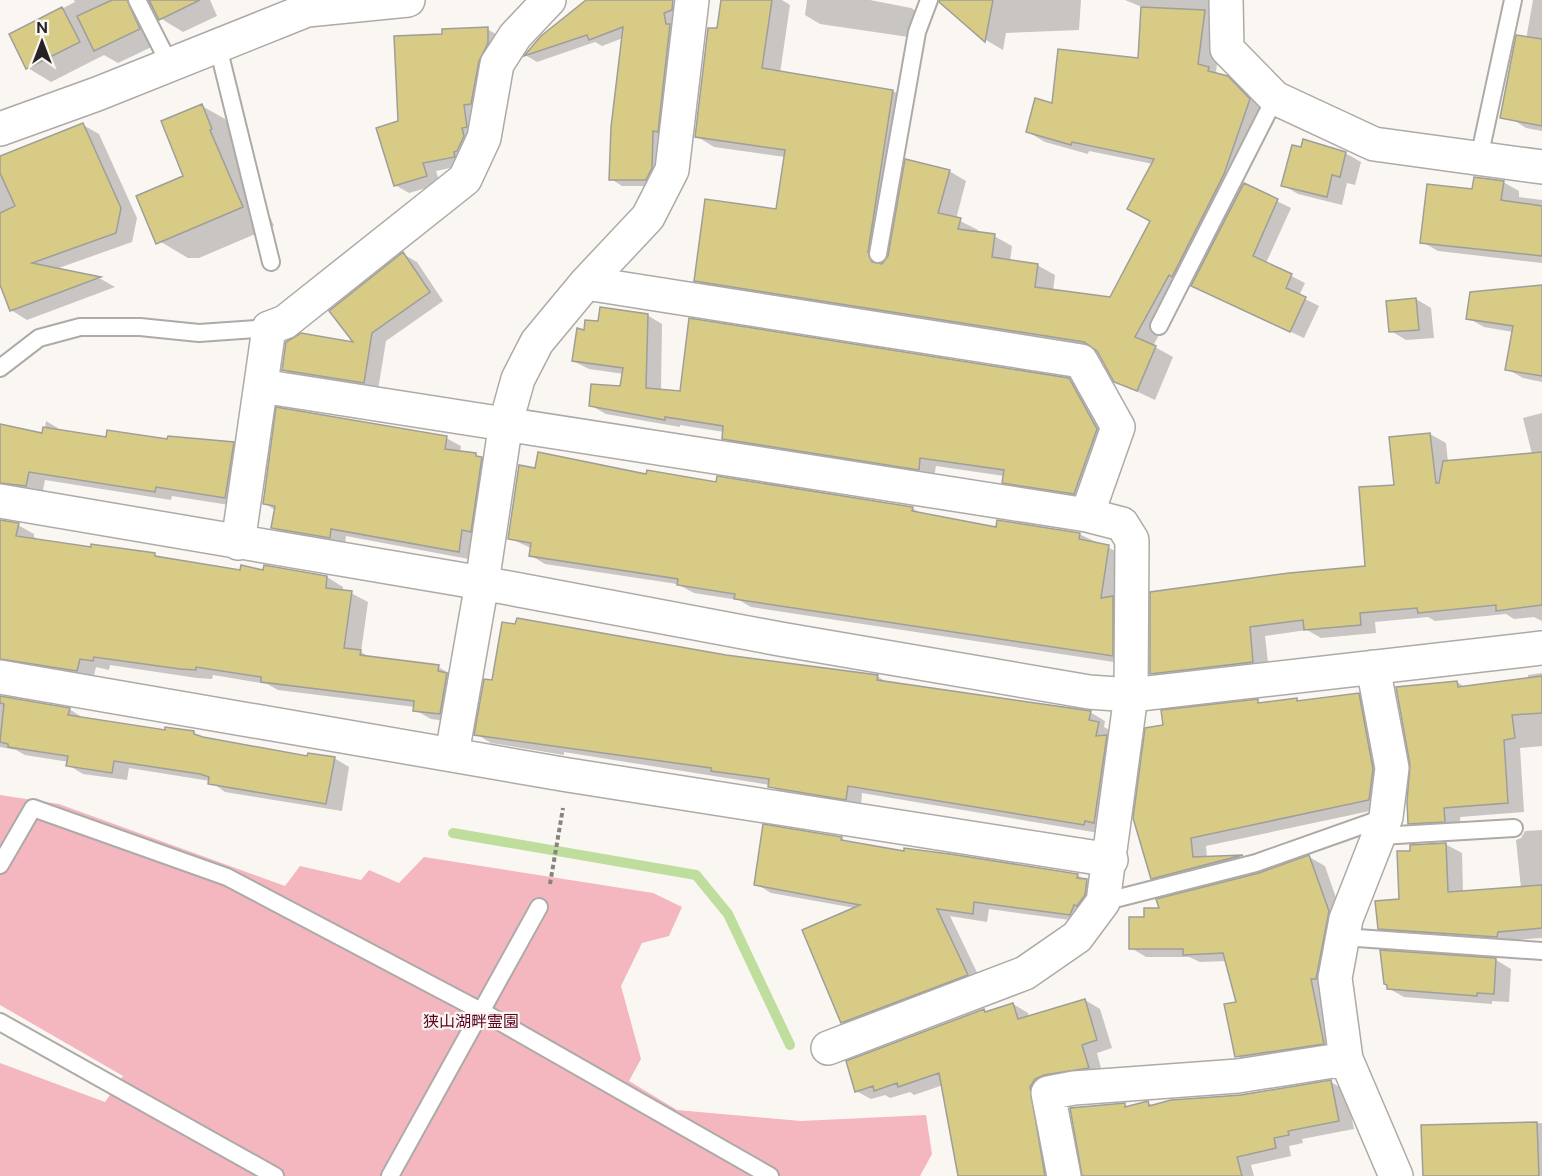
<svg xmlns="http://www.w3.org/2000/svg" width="1542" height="1176" font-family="'DM Sans','Noto Sans JP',sans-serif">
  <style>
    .green { fill: #f4b7c0 }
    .shadow { fill: #0003 }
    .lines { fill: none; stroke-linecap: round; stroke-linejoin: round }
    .stream { stroke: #bfdd9d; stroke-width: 10 }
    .building { fill: #d8cb85; stroke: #9e9e9a; stroke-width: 1.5 }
    .service-casing { stroke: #adaaa7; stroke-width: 20 }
    .minor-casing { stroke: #adaaa7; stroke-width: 36 }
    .path { stroke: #868481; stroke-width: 4; stroke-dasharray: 4.5 3; stroke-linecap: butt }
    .service { stroke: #fff; stroke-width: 16 }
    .minor { stroke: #fff; stroke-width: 33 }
    .labels { text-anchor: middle; stroke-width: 4.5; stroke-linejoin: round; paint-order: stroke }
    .park-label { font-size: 16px; fill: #5d0121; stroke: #faf7f3 }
  </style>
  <rect width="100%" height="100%" fill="#faf7f3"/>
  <path class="green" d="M0 795 59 804 285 886 300 866 361 880 369 870 399 883 424 857 653 893 682 907 669 936 642 943 621 986 641 1059 629 1081 677 1110 801 1121 926 1115 932 1154 920 1176H0V1063L105 1102 123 1076 0 1005Z"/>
  <path class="shadow" d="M74 0H210L217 16 183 32 160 18 154 7 149 14 162 42 118 63 104 55 51 82 28 68 11 35 75 2Z
    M589 0H672L677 30 658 186H622L611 179 623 38 602 46 595 42 537 62 527 56 542 37Z
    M723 0H782L790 5 780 73 893 91 910 101 885 263 949 171 966 181 956 219 978 230 977 233 994 236 1012 246 1010 261 1037 265 1055 275 1053 291 1110 299 1152 222 1153 164 1089 151 1088 154 1045 142 1028 132 1053 105 1140 60 1142 7 1125 0H1228L1223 16 1216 72 1245 88 1267 110 1242 184 1291 208 1266 263 1305 283 1299 296 1319 306 1304 338 1187 284 1153 346 1173 357 1155 400 1115 381 1099 351 713 290 696 280 777 211 785 157 714 147 696 136Z
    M807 0H870L911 8 926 17 922 39 820 24 805 15Z
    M960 0H1081L1079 30 1006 33 1003 50 986 40 961 18Z
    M1533 0H1542V131L1526 128 1512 119Z
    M487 29 501 37 468 164 436 171 440 184 409 193 395 185 400 122 444 36Z
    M202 106 234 124 241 149 274 226 199 258H188L156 239 185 177Z
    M83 125 99 134 137 218 132 242 56 269 101 279 115 287 27 320 11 310 0 281V157Z
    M1345 153 1361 162 1355 185 1347 183 1342 205 1298 194 1283 185Z
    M1503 182 1519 191V197L1542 200V263L1438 251 1422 242 1474 190Z
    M403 254 417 262 443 301 386 341 378 390 297 378 283 369 357 344Z
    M1542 287V382L1523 378 1507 369 1513 332 1484 327 1468 318Z
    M1416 299 1431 308 1434 338 1406 340 1391 331Z
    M647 315 662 324 661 391 681 393 1069 380 1084 389 1112 438 1090 502 1019 491 1004 482V476L936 466 934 477 739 447 723 438 724 432 680 425V427L606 414 590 405 622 388 624 374 589 369 573 361 585 331 599 323Z
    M1542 413V621L1534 617 1514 619 1506 614 1435 621 1428 617 1375 622 1376 633 1321 638 1307 630 1265 636 1269 671 1167 682 1151 673 1366 567 1396 486 1430 434 1446 443 1448 462 1532 454 1523 418Z
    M46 421 61 430 107 439 233 444 249 453 242 507 172 496 171 500 45 480 42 495 0 502V426L44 434Z
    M446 438 461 446 460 452 476 455 491 463 474 560 346 536 345 546 287 536 272 527 275 510 264 503Z
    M536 470 647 476 718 484 912 508 924 515 997 529 1079 534 1124 555 1127 664 751 607 739 600 694 593 677 584 545 564 530 555 531 548 509 538Z
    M0 520 18 525 34 534V537L39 540 155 555 161 558 241 572 327 577 343 587V591L351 593 368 602 361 652 371 658 438 667 455 676 456 722 431 719 415 710V707L278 690 267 684 213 675 212 679 197 678 110 665 109 670 96 667 93 680 14 668 0 659Z
    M726 656 878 677 889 683 1090 712 1105 721 1104 727 1113 732 1099 833 862 793 861 807 784 795 770 785 564 752V755L491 743 476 734Z
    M1542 673V746L1520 748 1524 812 1460 817 1461 830 1426 832 1410 823 1457 682 1466 688 1528 680V675Z
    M1358 694 1374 703 1384 808 1206 846 1207 858 1243 857 1255 864 1167 887 1152 878 1257 701 1263 704 1297 699 1301 702Z
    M0 696 69 709 85 719 166 731 194 733 205 739 308 758H334L349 767 342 811 225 792 210 781 129 768 127 780 83 774 68 765 69 762 25 755 16 750 0 747Z
    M1542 830V938L1514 940 1513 946 1396 937 1380 928 1401 900 1412 853 1445 844 1462 853 1463 892 1521 888 1516 840 1521 838 1525 831Z
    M841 838 848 842 905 853 1077 875 1102 889 1085 922 989 909 987 922 950 916 982 983 858 1031 843 1022 855 908 771 893 756 884Z
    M1309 857 1325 866 1344 921 1338 1052 1252 1065 1237 1056 1238 1003 1227 961 1200 962 1189 957H1146L1131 948 1146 919 1161 910Z
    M1496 960 1511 969 1509 1002 1492 1001V1004L1404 997 1388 988Z
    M1085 1000 1100 1009 1112 1048 1097 1053 1103 1076 1060 1082 1058 1176H962L943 1085 914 1095 910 1092 890 1098 885 1095 871 1099 856 1091 984 1010 988 1013 1013 1004 1028 1013 1029 1018Z
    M1331 1082 1346 1091 1354 1129 1302 1139 1303 1143 1289 1146 1291 1156 1251 1165 1254 1176H1082L1124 1105 1129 1107 1148 1103 1154 1106Z
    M1542 1123V1176H1424L1423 1127Z"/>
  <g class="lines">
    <path class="stream" d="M453 833 696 875 728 914 790 1045"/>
  </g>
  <path class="building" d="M112 0H127L140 29 94 51 77 16Z
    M149 0H200L159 20Z
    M586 0H673L672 10 664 13 666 24H670L658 132 653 131 652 168 646 180H609L611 127 623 27 589 40 587 35 524 56 541 36Z
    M721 0H772L762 68 893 90 868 252 872 262 882 264 888 256 905 159 950 170 938 213 961 218 958 229 995 234 992 257 1038 264 1035 287 1110 297 1150 221 1127 209 1154 159 1072 142 1071 145 1026 132 1035 98 1052 103 1058 49 1138 58 1141 7 1205 10 1198 64 1209 67 1208 71 1228 76 1250 99 1224 174 1172 277 1169 275 1135 337 1156 346 1137 391 1114 382 1097 351 1084 342 694 281 705 199 776 209 785 150 695 137 708 28H717Z
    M939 0H993L985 42 939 2Z
    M62 7 80 42 26 69 9 34Z
    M488 27V43L479 61 471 104 464 105 467 127 462 128 464 136 457 151 454 152 455 157 423 163 427 176 394 186 376 128 398 121 394 36 442 34V29Z
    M1516 35 1542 39V126L1500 118Z
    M202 104 212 129 210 130 243 207 156 244 136 196 183 176 161 121Z
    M83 123 121 208 116 233 32 263 101 277 10 311 0 285V213L15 206 0 173V156Z
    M1303 139 1346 152 1340 177 1332 175 1327 197 1281 186 1292 145 1301 147Z
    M1474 177 1504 181 1501 200 1542 206V256L1420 243 1427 184 1472 189Z
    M1244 183 1278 199 1253 256 1292 274 1286 288 1306 297 1290 332 1191 286Z
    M403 252 430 292 372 333 364 383 282 370 286 342 301 333 353 342 329 311Z
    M1542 285V376L1505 370 1513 326 1466 319 1470 292Z
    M1416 298 1419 330 1389 332 1386 301Z
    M600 307 648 314 646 388 680 391 689 318 1069 378 1097 429 1074 494 1002 483 1004 470 920 458 919 470 722 439 723 426 665 417V420L589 406 591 384 620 386 623 368 572 361 577 328 584 330 585 320 598 321Z
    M276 407 447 436 445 449 476 453V456L482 457 471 532 462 530 459 552 331 529 330 538 271 528 275 506 263 504Z
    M0 424 42 433 43 427 106 437 107 430 167 439 168 436 234 442 225 498 156 487 155 492 29 472 26 486 0 483Z
    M1430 433 1436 483H1439L1443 461 1542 452V605L1496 611V605L1418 613 1417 608 1360 613 1361 625 1304 630 1303 620 1250 627 1253 662 1150 674V592L1289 573 1365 566 1359 487 1394 485 1389 437Z
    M538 452 646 474 647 470 716 482 717 476 913 507 912 511 996 527 997 520 1080 533 1079 539 1109 545 1101 598 1113 596V656L734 599 735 594 677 585 678 579 529 556 531 543 508 539 519 465 535 468Z
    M0 520 19 523 16 536 91 547V544L155 553V556L240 570 241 565 263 570 264 565 327 576 326 588 352 591 344 648 361 650 360 655 439 665 438 671 447 673 440 714 413 711 414 701 261 682V677L196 667V670L180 669 94 657 93 661 80 659 77 671 0 659Z
    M517 618 726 655 878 675 877 680 1091 711 1089 720 1099 722 1096 736 1107 735 1094 823 1085 821 1084 825 848 786 846 800 768 787 769 779 711 771V768L474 735 484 679 492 680 502 622 515 624Z
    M1542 676V713L1512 715 1515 738 1504 740 1508 803 1444 808 1445 822 1408 824 1407 801 1410 765 1396 687 1457 681 1458 687Z
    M1359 693 1373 769 1369 800 1191 838 1193 857 1243 855 1151 879 1133 818 1145 728 1163 725 1161 710 1258 699V703L1297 698V701Z
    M0 696 70 708 68 715 165 730V727L194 731V734L203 737 307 756 308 753 335 757 326 804 208 784 209 777 200 774 114 761 112 773 66 766 68 756 8 747V744L0 742 4 704 0 703Z
    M763 824 842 837 841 840 904 851V848L950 854 1078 874 1077 878 1087 879 1085 895 1077 906 1074 905 1070 915 974 902 973 914 937 909 968 975 841 1023 802 930 860 905 754 885Z
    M1446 843 1448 892 1542 885V928L1498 932 1497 937 1378 929 1375 901 1399 899 1397 851H1410V845Z
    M1309 855 1329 911 1316 979H1311L1324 1044 1235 1057 1224 1004 1236 1002 1223 953 1183 955V949H1129V917H1144V908H1159L1156 899 1259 873Z
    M1380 950 1496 958 1494 994 1477 993V996L1387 989V985L1384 984Z
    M1085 999 1097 1040 1082 1045 1089 1068 1044 1075 1035 1079 1030 1087 1045 1176H958L939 1073 898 1087 897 1083 874 1091 873 1086 855 1092 846 1061 984 1009 985 1012 1013 1003 1018 1019Z
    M1331 1080 1339 1121 1288 1131 1289 1135 1274 1138 1276 1148 1237 1157 1242 1176H1082L1070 1108 1125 1103V1107L1148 1101 1149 1106 1171 1100 1241 1095Z
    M1537 1122 1539 1176H1423L1421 1125Z"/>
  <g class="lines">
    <defs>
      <path id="service" d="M137 0 170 65
        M218 47 271 262
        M1479 158 1513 0
        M878 254 917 32 929 0
        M1159 326 1275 98
        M0 368 39 338 80 327H140L199 333 269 328
        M1380 836 1514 828
        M0 865 33 808 227 877 481 1011 770 1176
        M1103 902 1256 863 1386 817
        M1343 937 1542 951
        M0 1022 275 1176
        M390 1176 539 907"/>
      <path id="minor" d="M1226 0 1227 49 1275 98 1374 144 1542 167
        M0 129 97 94 307 10 408 0
        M586 283 1081 361 1118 427 1087 515
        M261 386 1087 515 1122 524 1132 540 1131 695 1103 902 1077 937 1025 973 828 1048
        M0 501 482 583 780 639 1089 692 1131 695 1542 648
        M238 543 269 328 285 322 465 179 484 138 497 64 515 36 549 0
        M1373 667 1392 768 1386 817 1346 919 1335 978 1346 1059 1396 1176
        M0 677 568 775 1111 860
        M452 754 482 583 506 422 518 379 537 342 586 283 648 217 672 170 692 0
        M1064 1176 1048 1093 1074 1088 1238 1076 1346 1059"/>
    </defs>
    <use href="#service" class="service-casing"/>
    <use href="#minor" class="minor-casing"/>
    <path class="path" d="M550 884 563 808"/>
    <use href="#service" class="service"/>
    <use href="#minor" class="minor"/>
  </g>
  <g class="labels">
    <g class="park-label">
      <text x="471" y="1027">狭山湖畔霊園</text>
    </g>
  </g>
  <g transform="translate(42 42)" stroke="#faf7f3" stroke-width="4.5" paint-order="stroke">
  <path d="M0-4.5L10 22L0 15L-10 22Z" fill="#262423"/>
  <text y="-9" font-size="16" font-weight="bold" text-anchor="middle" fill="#262423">N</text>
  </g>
</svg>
